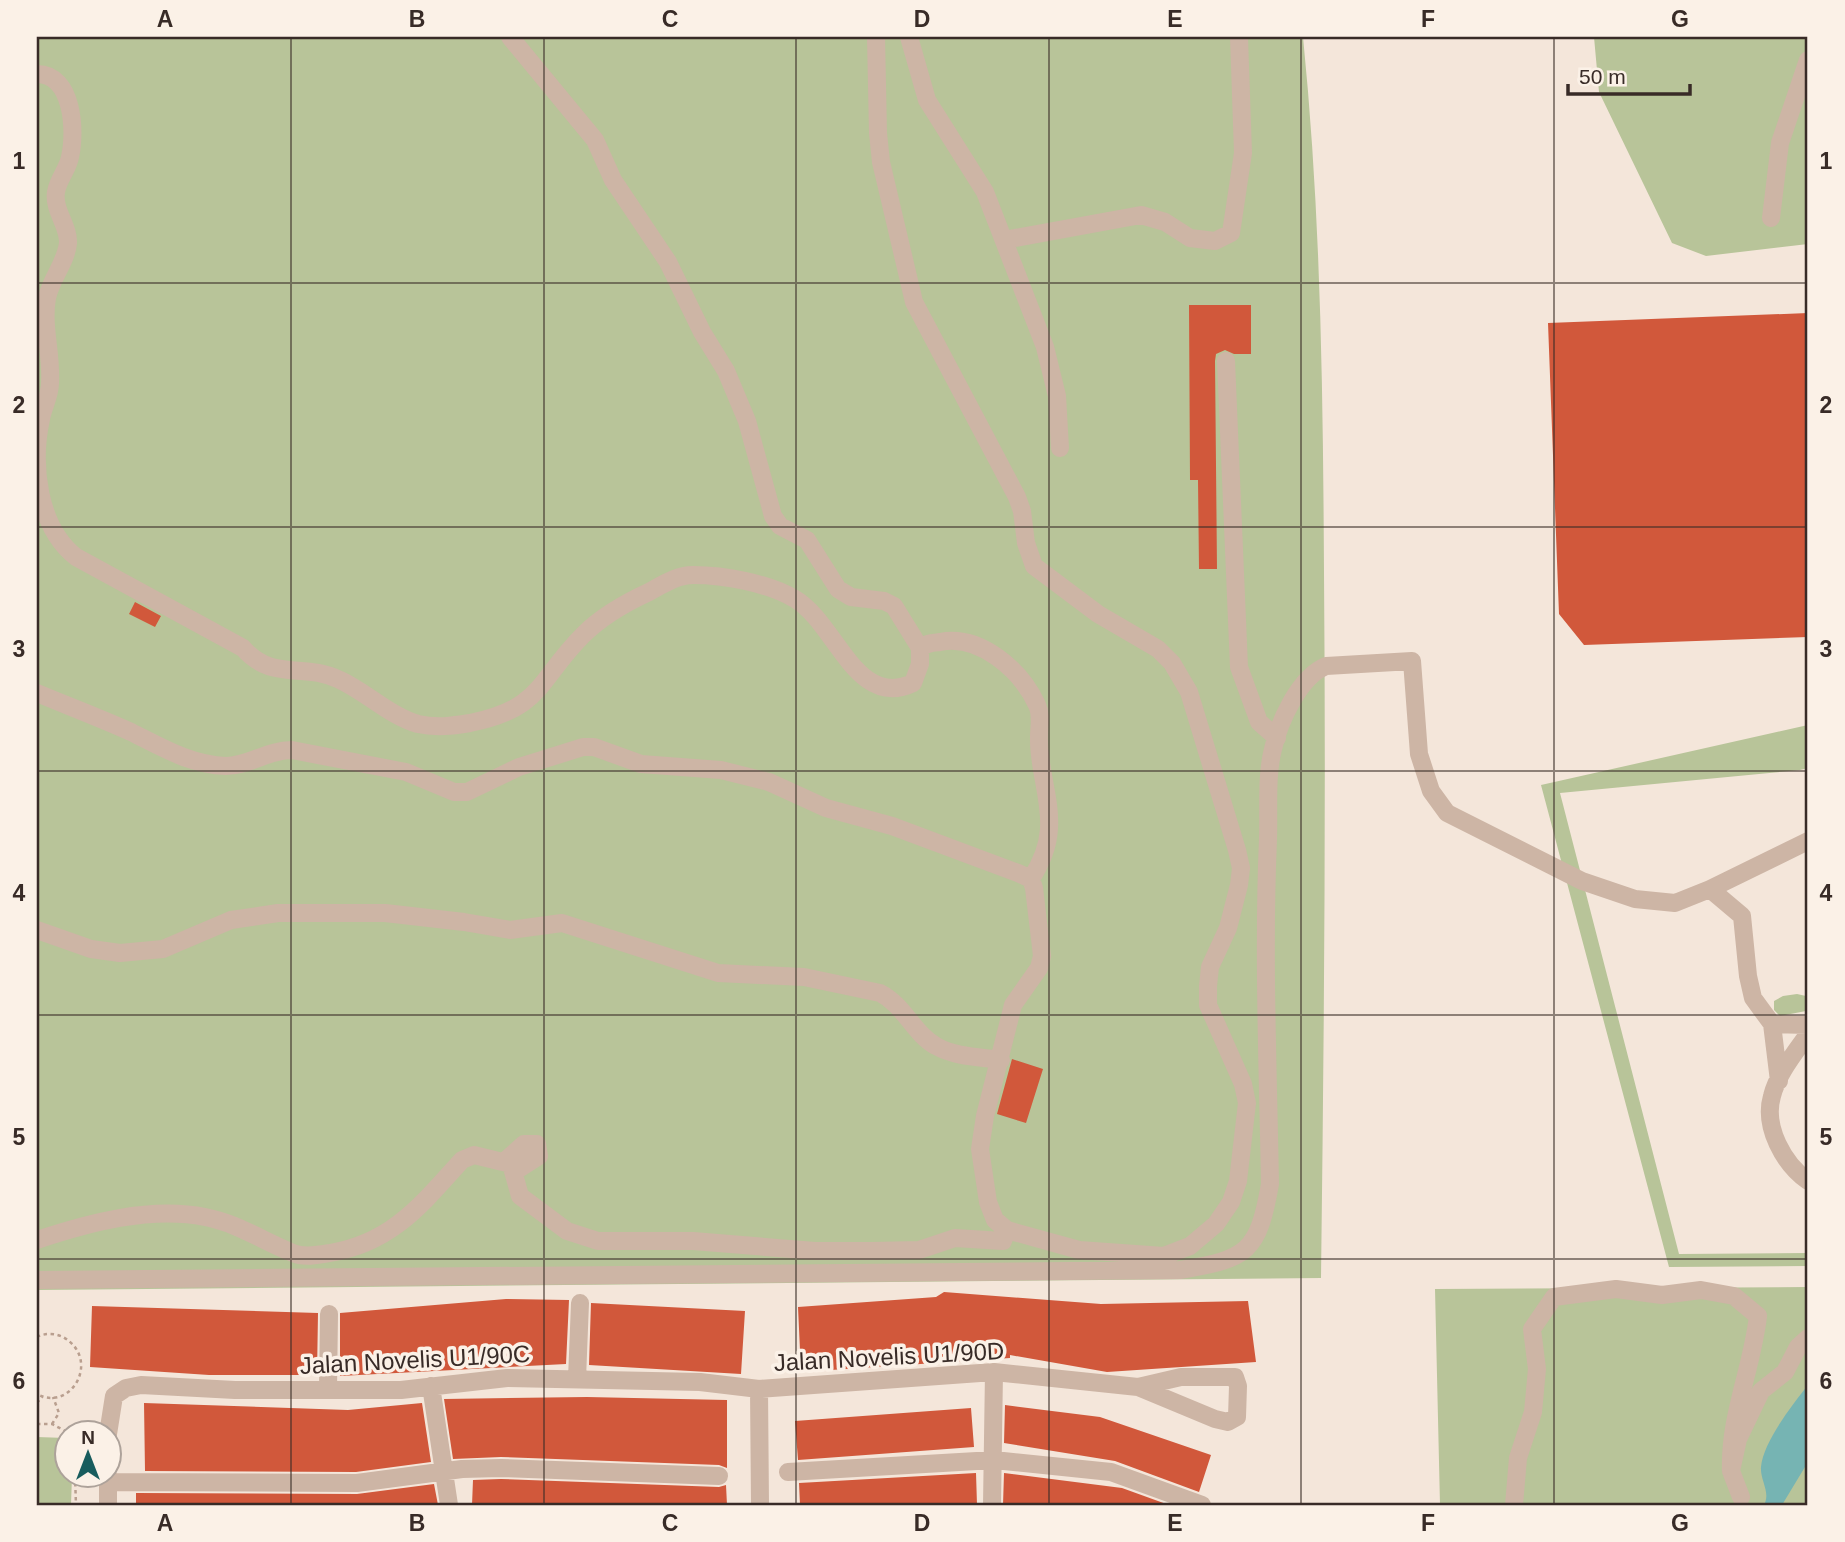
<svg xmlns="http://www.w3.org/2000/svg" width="1845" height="1542" font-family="Helvetica,sans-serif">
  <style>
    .green { fill: #b8c499 }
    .water { fill: #76b4b3 }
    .building { fill: #d1583b }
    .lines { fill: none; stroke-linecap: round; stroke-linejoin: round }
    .path { stroke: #b99f8f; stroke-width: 2.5; stroke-dasharray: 3.5 3.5; stroke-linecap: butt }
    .minor { stroke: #cdb5a5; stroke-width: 18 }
    .grid { fill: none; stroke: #382b27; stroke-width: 2; stroke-opacity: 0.55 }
    .labels { text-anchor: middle; stroke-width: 7; stroke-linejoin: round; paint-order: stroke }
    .street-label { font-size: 24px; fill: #382b27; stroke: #fbf1e7 }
    .neatline { fill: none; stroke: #382b27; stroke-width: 2.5 }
    .grid-label { font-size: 23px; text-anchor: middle; font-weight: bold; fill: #382b27 }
  </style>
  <rect width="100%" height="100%" fill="#f4e6da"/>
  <path class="green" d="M37 37H1303C1321 215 1323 394 1324 573 1326 808 1324 1043 1321 1278L37 1290Z
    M1594 37H1808V244L1706 256 1672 243 1599 92Z
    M1808 725V768L1800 770 1560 793 1679 1254 1808 1253V1266L1669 1267 1541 785Z
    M1797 994 1806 996 1808 1003 1806 1011 1780 1016 1774 1010V1001L1783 996Z
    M1808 1287V1505H1440L1435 1289Z
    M37 1437 66 1438V1476H72L71 1505H37Z"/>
  <path class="water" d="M1808 1385V1462L1782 1505H1764C1771 1492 1760 1481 1761 1467 1763 1442 1793 1404 1808 1385Z"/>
  <path class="building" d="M1189 305H1251V354H1234L1225 350 1216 354 1215 361 1217 569H1199L1198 480H1190Z
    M1808 313V637L1584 645 1559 614 1548 323Z
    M135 602 161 616 155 627 129 614Z
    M1012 1059 1043 1069 1026 1123 997 1114Z
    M944 1292 1101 1304 1248 1301 1256 1362 1107 1372 1010 1355V1358L801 1372 798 1307 936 1297Z
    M506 1299 569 1300 566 1364 340 1376V1313Z
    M591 1303 745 1311 741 1374 589 1365Z
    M92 1306 318 1313 317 1375H209L90 1367Z
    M587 1397 727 1400V1468L719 1465 501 1457 453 1459 444 1399Z
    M144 1403 348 1410 422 1403 431 1462 356 1472 145 1471Z
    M1005 1405 1100 1417 1211 1455 1199 1492 1115 1461 1004 1443Z
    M971 1408 974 1447 798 1460 795 1421Z
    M976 1473 977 1505H800L799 1483Z
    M1004 1473 1122 1488 1169 1505H1003Z
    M501 1479 719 1487 726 1485 727 1505H472L473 1480Z
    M434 1484 438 1505H136V1493L357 1494Z"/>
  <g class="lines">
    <path class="path" d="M37 1337C44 1333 55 1333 63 1337 102 1359 71 1413 37 1394
      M37 1403 42 1397
      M37 1424H52L71 1434
      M52 1424 59 1413 53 1397
      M75 1476 76 1505"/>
    <path class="minor" d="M510 37 595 140 613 180 668 262 702 332 726 371 747 421 773 516 780 526 807 540 838 589 851 597 884 601 894 606 920 648
      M909 37 927 100 985 192 1045 347 1057 396 1060 448
      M37 74C73 74 76 131 70 157 68 169 58 179 56 192 53 210 69 226 68 243 66 263 51 278 47 298 42 326 52 355 50 383 50 396 43 407 41 419 31 465 38 527 76 557L243 648C272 682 304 662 340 680 366 692 390 716 418 724 436 728 452 726 470 723 542 709 538 680 583 635 602 616 625 603 649 592 662 585 677 575 693 575 724 575 768 583 795 599 836 623 856 710 913 683L920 664V648C926 643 932 643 940 642 980 634 1021 670 1037 705 1042 715 1039 726 1039 737 1038 768 1051 798 1049 829 1048 846 1040 865 1031 879
      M1771 218 1780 143 1808 60
      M1004 240 1141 215 1165 222 1190 238 1215 241 1231 233 1243 153 1239 37
      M1226 361 1239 667 1259 722 1277 738
      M37 693C68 706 100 718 131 732 161 747 191 765 226 766 249 766 267 750 292 750L406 772 454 792H467L519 767 583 747H594L641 764 721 770 769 782 826 808 892 826 1018 873 1031 879 1034 888 1042 956 1039 968 1013 1005 985 1116 980 1149 988 1202 995 1220 1007 1230 1079 1250 1164 1256 1190 1246 1216 1224 1231 1202 1238 1181 1247 1103 1243 1084 1208 1005V986L1210 967 1228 928 1239 885 1241 868 1237 850 1189 692 1172 663 1158 649 1098 614 1034 566 1026 543 1022 511 1017 497 914 302 881 162 878 133 876 37
      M1710 889 1808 841
      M37 930 91 949 120 953 163 949 231 920 278 913H385L464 922 510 930 562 923 718 973 804 977 880 993C904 1005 914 1034 936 1046 955 1057 981 1057 1001 1060
      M1772 1024 1808 1025
      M1808 1034C1795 1053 1778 1073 1772 1096 1763 1127 1784 1164 1808 1181
      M505 1161 524 1144H537L539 1156 514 1172
      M37 1240C88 1223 150 1206 205 1217 237 1223 263 1241 293 1253 304 1258 319 1255 330 1253 392 1243 422 1204 462 1160L474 1155 511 1164 520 1196 567 1231 598 1241H693L815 1251H871L919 1250 955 1238 1003 1241 1007 1230
      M37 1280 1180 1270C1248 1259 1258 1252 1270 1184 1268 1069 1263 953 1268 839 1269 810 1266 776 1273 749 1279 722 1299 677 1326 666L1412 661 1419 754 1431 791 1447 813 1582 881 1635 899 1675 903 1710 889 1742 916 1748 976 1753 998 1772 1024 1779 1081
      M577 1379 580 1303
      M431 1386 449 1505
      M759 1389 760 1505
      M328 1390 329 1314
      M108 1434 114 1396 126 1388 141 1385 235 1390H401L507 1378 700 1382 759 1389 994 1372 1138 1387 1215 1419 1228 1422 1237 1417 1238 1386 1235 1377H1181L1138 1387
      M788 1472 994 1460 1111 1472 1202 1505
      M108 1482 357 1483 462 1469 501 1468 719 1476
      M1741 1497 1731 1471 1738 1439 1761 1391 1785 1372 1798 1347 1808 1338
      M108 1505V1476
      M992 1505 994 1372
      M1514 1505 1518 1458 1533 1412 1537 1369 1532 1329 1554 1297 1616 1289 1662 1295 1701 1290 1734 1296 1758 1316C1752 1369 1729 1417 1731 1471"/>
  </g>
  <path class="grid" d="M291 37V1505M544 37V1505M796 37V1505M1049 37V1505M1301 37V1505M1554 37V1505M37 283H1808M37 527H1808M37 771H1808M37 1015H1808M37 1259H1808"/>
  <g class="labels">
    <g class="street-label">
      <text transform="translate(889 1357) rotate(-3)" y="8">Jalan Novelis U1/90D</text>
      <text transform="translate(415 1360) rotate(-3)" y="8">Jalan Novelis U1/90C</text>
    </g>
  </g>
  <rect width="1845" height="1542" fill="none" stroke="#fbf1e7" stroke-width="77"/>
  <g transform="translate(88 1454)"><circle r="33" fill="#fbf1e7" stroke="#ada29a" stroke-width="2"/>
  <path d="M0-5L12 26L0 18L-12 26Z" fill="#185c5d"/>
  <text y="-10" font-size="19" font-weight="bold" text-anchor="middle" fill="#382b27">N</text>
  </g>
  <path d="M1568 84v10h122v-10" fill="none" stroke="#382b27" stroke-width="3.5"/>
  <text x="1579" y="84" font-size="21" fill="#382b27" stroke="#fbf1e7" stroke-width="5" paint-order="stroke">50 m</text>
  <rect x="38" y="38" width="1768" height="1466" class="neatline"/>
  <g class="grid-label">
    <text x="165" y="27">A</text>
    <text x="417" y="27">B</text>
    <text x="670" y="27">C</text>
    <text x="922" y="27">D</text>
    <text x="1175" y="27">E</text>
    <text x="1428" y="27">F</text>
    <text x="1680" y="27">G</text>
    <text x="19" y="169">1</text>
    <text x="1826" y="169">1</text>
    <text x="19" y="413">2</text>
    <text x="1826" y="413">2</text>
    <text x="19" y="657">3</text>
    <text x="1826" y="657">3</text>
    <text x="19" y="901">4</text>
    <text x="1826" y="901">4</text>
    <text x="19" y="1145">5</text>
    <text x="1826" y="1145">5</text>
    <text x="19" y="1389">6</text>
    <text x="1826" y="1389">6</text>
    <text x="165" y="1531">A</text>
    <text x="417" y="1531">B</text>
    <text x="670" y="1531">C</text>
    <text x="922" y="1531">D</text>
    <text x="1175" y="1531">E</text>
    <text x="1428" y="1531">F</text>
    <text x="1680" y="1531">G</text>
  </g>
</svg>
